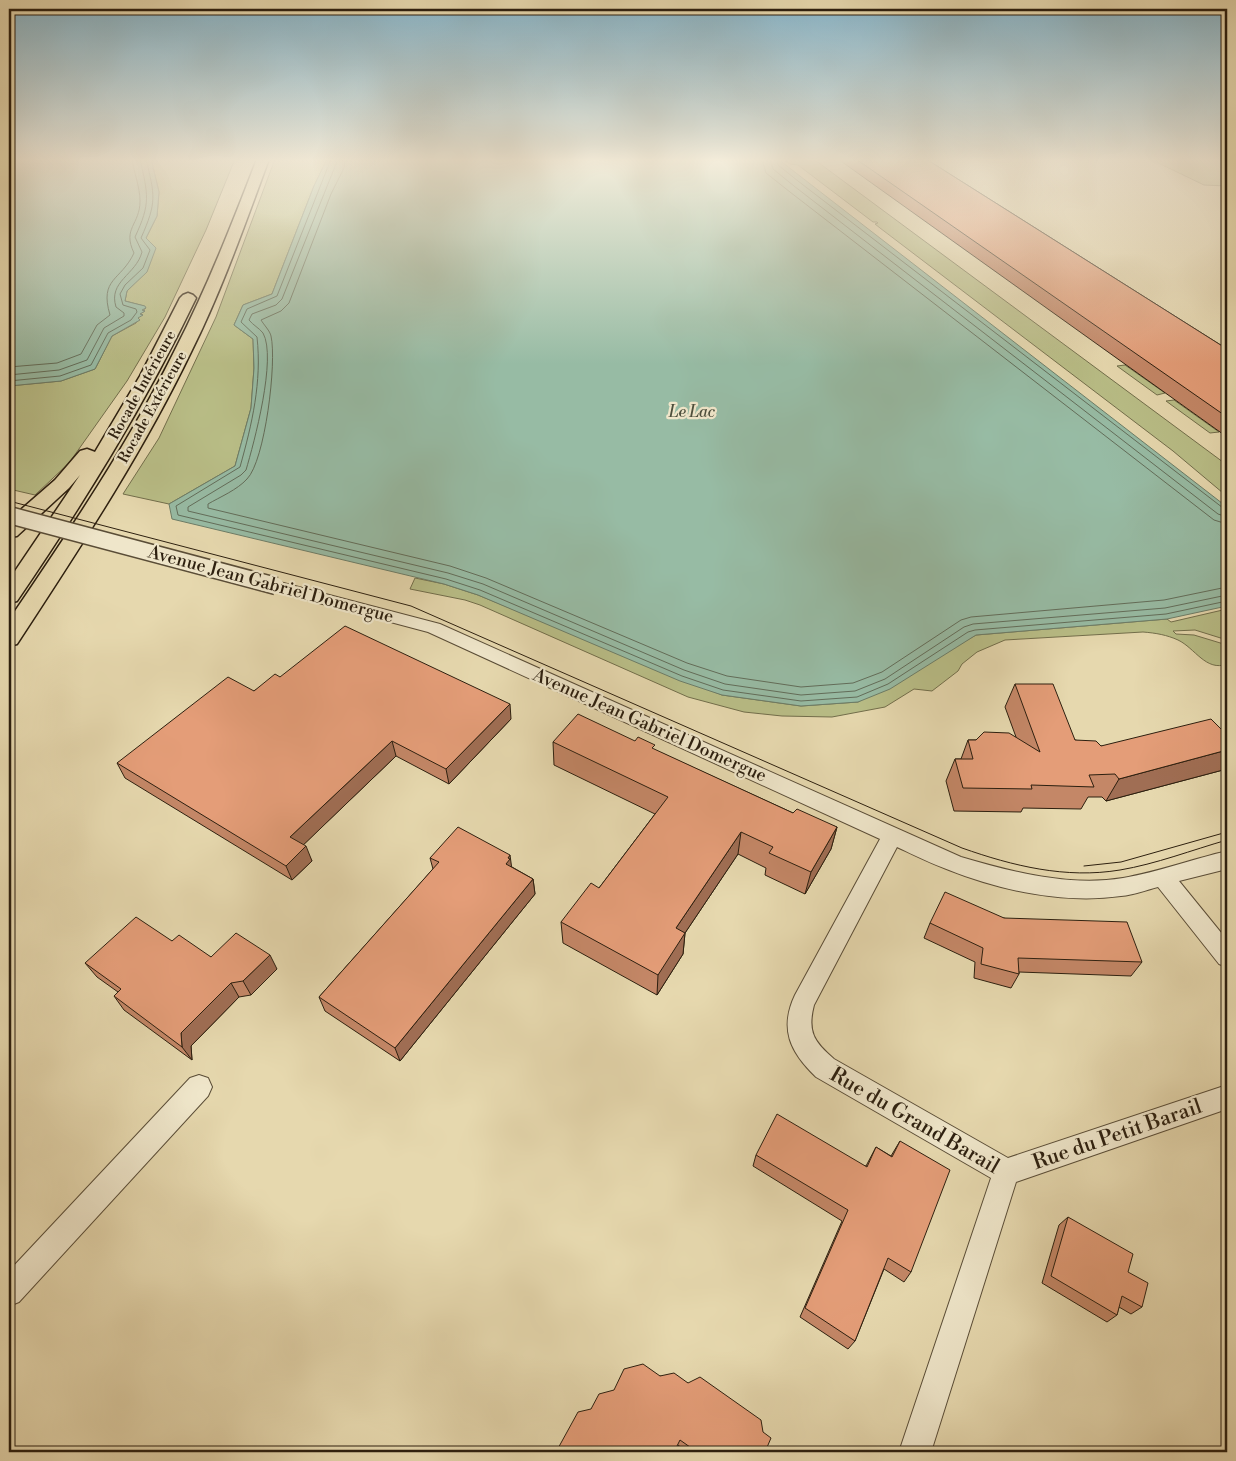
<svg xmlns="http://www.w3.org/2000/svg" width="1236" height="1461" font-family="'Libre Bodoni',serif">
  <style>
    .green { fill: #b9be87; stroke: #726e4b }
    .water { fill: #97bba4; stroke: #6c7d68 }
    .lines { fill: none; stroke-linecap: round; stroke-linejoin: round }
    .shore { stroke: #626d5a; stroke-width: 1 }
    .minor-casing { stroke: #5a4d37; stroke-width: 2 }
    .highway-casing { stroke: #2c1f0f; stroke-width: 3 }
    .minor { fill: #efe6ca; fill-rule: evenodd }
    .highway { fill: #e6d8ae; fill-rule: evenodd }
    .tram { stroke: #2c1f0f; stroke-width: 1 }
    .minor-bridge-casing { stroke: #5a4d37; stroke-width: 19; stroke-linecap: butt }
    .minor-bridge { stroke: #efe6ca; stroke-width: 16 }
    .wall { fill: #c48767; stroke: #2c1f0f }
    .shaded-wall { fill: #a06e54; stroke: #2c1f0f }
    .building { fill: #e49d78; stroke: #2c1f0f }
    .labels { text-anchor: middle; stroke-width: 4.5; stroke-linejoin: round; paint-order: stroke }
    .far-street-label { font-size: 15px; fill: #2c1f0f; stroke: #efe6ca }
    .far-water-label { font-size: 16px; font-style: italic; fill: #4c4e3c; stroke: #efe6ca }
    .street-label { font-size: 18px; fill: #2c1f0f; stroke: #efe6ca }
    .near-street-label { font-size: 21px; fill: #2c1f0f; stroke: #efe6ca }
  </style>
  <rect width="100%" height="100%" fill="#e6d8ae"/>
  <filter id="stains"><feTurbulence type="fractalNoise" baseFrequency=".004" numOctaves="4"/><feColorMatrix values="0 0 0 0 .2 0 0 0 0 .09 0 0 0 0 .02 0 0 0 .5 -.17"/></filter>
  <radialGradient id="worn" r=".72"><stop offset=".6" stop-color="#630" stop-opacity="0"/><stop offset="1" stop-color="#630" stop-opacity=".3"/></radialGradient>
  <path class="green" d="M151 159H235L206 230 165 317 127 381 69 463 35 495 9 489V386L61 381 95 369 112 336 136 323 139 316 143 315 140 314 145 311H142L146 308 144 306 125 301 127 291 147 271 146 238 157 216 159 192Z
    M275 159H327L314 186 272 294 243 305 234 325 253 339 254 368 251 408 235 466 169 504 123 494 159 438 216 317Z
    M782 159H812L819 163 1227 465V502L1223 500V493L1173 451 880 228 875 224 878 223 877 222H873L798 165 790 164Z
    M1150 159H1221L1227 162V186L1204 185Z
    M1125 365 1165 393 1157 395 1117 366Z
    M1174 400 1219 432 1210 433 1166 401Z
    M415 578 444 584 478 595 722 695 801 706 858 702 976 635 1167 619 1171 622 1227 609V640L1195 630 1173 631 1176 634 1194 635 1227 645V664C1206 672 1195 648 1178 640 1167 635 1156 633 1143 632L1005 640 977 652 962 664 958 671 932 691 914 689 885 707 832 717 782 716 744 712 688 697 480 605 465 600 410 589Z"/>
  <path class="water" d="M9 159H151L159 192 157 216 146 238 156 248 147 272 127 291 125 301 145 306 146 308 142 310 145 311 140 314 143 315 138 318 140 320 112 336 95 369 61 381 9 386Z
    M327 159H778L1227 507V606L1167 619 976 635 890 689 858 702 801 706 722 695 680 681 478 595 444 584 172 519 169 504 235 466 251 408 254 368 253 339 234 325 243 305 272 294 314 186Z"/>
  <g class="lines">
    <path class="shore" d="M331 159 277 296 247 309 241 322 257 337C262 382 252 424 240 467L176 506 178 515 446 579 480 590 682 676 723 690 801 701 857 697 888 684 968 632 975 630 1166 614 1227 601
      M338 159 282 299 276 305 252 314 249 320C253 325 259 328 263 333 277 358 254 443 246 470L241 475 188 507V511L448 573 483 584 684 670 725 684 801 695 855 691 885 679 964 627 973 624 1165 608 1227 595
      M345 159 344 168 331 194 289 303 281 311 261 320C264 325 270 331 271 336 277 362 265 461 247 479 237 490 220 497 208 504V508L450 566 486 578 687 663 727 676 801 687 853 683 882 672 961 620 971 617 1164 600 1227 587
      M762 159 766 173 790 192 1214 520 1227 524
      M770 159 773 169 794 186 1218 514 1227 517
      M776 159 778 165 798 181 1227 511
      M9 367 57 363 81 354 97 325 110 315C99 278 121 281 134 253 122 228 140 225 140 201 140 187 134 173 132 159
      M9 375 59 370 87 360 104 328 124 316V313L116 307C108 281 136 275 142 252L135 237C151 203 148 195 140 159
      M9 381 60 376 91 365 108 333 131 320 137 312 136 309 123 305 120 294 125 285 143 268 150 250 141 238C157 202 155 196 146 159"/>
    <defs>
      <path id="minor" d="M276 581 440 624 961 857C1012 872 1070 887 1123 878 1158 872 1193 859 1227 851V869L1179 881 1227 940V967L1219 964 1158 887C1146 890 1134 895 1121 896 1065 904 1002 891 949 870 932 864 914 855 897 847L814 1005C807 1032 814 1042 834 1059L1008 1158 1227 1085V1109L1016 1182 931 1452H899L991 1178 816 1077C790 1052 779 1029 795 995L880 839 428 632 270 590 268 586 270 582Z
        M199 1075 208 1078 212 1087 208 1096 19 1302 9 1306V1271L190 1078Z"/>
      <path id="highway" d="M257 159H269C245 224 222 290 191 352 142 454 79 549 17 644L9 646V620C68 533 128 445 175 350 207 288 232 224 257 159Z
        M188 293 193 295 196 298C145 405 83 504 17 601L9 603V580L80 475 69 488 17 536 9 537V520L55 480 80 451 87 449 95 452 140 376 180 298 183 295Z"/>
    </defs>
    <use href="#minor" class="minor-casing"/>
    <use href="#highway" class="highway-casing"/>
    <use href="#minor" class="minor"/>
    <use href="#highway" class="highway"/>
    <path class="tram" d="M9 501 411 606 962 848C1013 866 1066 879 1120 870 1156 864 1192 850 1227 840
      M1084 866 1121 862 1227 832"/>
    <defs>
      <path id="minor-bridge" d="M9 515 276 586"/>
    </defs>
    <use href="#minor-bridge" class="minor-bridge-casing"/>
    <use href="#minor-bridge" class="minor-bridge"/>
  </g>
  <path class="wall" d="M838 159H926L1227 349V437Z
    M280 677 511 719 449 784 396 756 303 845 312 861 292 880 125 778 117 763Z
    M1015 684 1075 740 1101 746 1223 770 1106 801 1102 797H1088L1081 809 1023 808 1021 812 954 811 946 781 955 759H961L968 740H976L1016 737 1005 707Z
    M553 742 655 750 793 813 837 827 831 849 805 894 765 875 766 868 738 854 685 933 683 954 657 995 563 943 561 922 599 888 655 814 554 765Z
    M430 858 512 867 533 879 535 894 400 1061 325 1011 319 997 433 869Z
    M1004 918 1142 962 1131 976 1019 972V974L1011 988 974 978 975 962 924 938 930 923Z
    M172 941 211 957 277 969 251 995 239 997 191 1046 192 1060 124 1010 114 996 118 992 97 977 85 963Z
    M900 1141 911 1272 904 1282 884 1269 855 1341 848 1349 800 1317 842 1221 753 1166 756 1155 866 1166 876 1147 891 1156Z
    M1068 1217 1142 1307 1131 1314 1119 1307 1117 1315 1107 1322 1042 1283 1059 1225Z
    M660 1376 688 1383 765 1452H687L678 1445 591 1409Z"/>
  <path class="shaded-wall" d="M510 704 511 719 449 784 446 769Z
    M392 741 396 756 296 852 290 837Z
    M1227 750V764L1223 770 1106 801 1119 779Z
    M837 827 831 849 805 894 811 872Z
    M741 832 738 854 685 933 683 954 657 995 658 975 676 928Z
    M306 846 312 861 292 880 286 866Z
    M510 855 512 870 506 864 508 858Z
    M533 879 535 894 400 1061 395 1048Z
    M270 955 277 969 251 995 243 981Z
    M231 983 239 997 191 1046 192 1060 182 1047 181 1033Z"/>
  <path class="building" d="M856 159H926L1227 349V417Z
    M345 626 510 704 446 769 392 741 290 837 306 846 286 866 117 763 228 677 254 691 275 674 280 677Z
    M1015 684H1053L1075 740 1096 741 1101 746 1211 719 1227 735V750L1119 779 1115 774 1089 775 1094 787 1031 785 1032 789 963 788 955 759H973L968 740H976L984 732 1009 733 1040 752Z
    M578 714 635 741 638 737 655 745 652 748 793 813 797 809 837 827 811 872 769 853 773 847 741 832 676 928 685 933 658 975 561 922 591 883 599 888 668 797 553 742Z
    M458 827 510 855 508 858 510 859 506 864 533 879 395 1048 319 997 439 862 430 858Z
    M945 892 1004 918 1127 922 1142 962 1018 958 1019 974 981 964 983 948 930 923Z
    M136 917 172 941 179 935 211 957 236 933 270 955 243 981 231 983 181 1033 182 1047 114 996 121 989 85 963Z
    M777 1114 867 1167 876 1147 892 1157 900 1141 950 1170 911 1272 888 1258 855 1341 805 1308 848 1210 756 1155Z
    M1068 1217 1133 1254 1128 1272 1148 1283 1142 1307 1122 1296 1117 1315 1051 1276Z
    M643 1364 660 1376 674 1373 688 1383 700 1377 761 1420 763 1432 771 1438 765 1452H697L680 1440 674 1452H556L578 1412 591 1409 599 1394 614 1390 624 1369Z"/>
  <linearGradient id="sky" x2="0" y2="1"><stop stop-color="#87b7cd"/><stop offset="0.44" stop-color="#f4eddb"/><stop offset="1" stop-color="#f4eddb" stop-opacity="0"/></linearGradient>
  <rect width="1236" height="364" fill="url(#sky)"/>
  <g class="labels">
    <g class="far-street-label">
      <text transform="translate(142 385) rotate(-61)" y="5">Rocade Intérieure</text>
      <text transform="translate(152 407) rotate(-61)" y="5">Rocade Extérieure</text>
    </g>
    <g class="far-water-label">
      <text x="692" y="417">Le Lac</text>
    </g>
    <g class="street-label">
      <text transform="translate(271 584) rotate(15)" y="6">Avenue Jean Gabriel Domergue</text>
      <text transform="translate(650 725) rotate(24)" y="6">Avenue Jean Gabriel Domergue</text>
    </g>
    <g class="near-street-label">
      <text transform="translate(915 1120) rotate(30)" y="7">Rue du Grand Barail</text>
      <text transform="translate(1117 1134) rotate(-19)" y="7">Rue du Petit Barail</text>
    </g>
  </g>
  <rect width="1236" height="1461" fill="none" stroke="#e6d8ae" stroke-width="30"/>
  <rect x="10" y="10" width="1216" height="1441" fill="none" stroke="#2c1f0f" stroke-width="2.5"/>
  <rect x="15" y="15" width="1206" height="1431" fill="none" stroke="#2c1f0f"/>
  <rect width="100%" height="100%" filter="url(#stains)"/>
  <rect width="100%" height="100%" fill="url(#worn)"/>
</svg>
